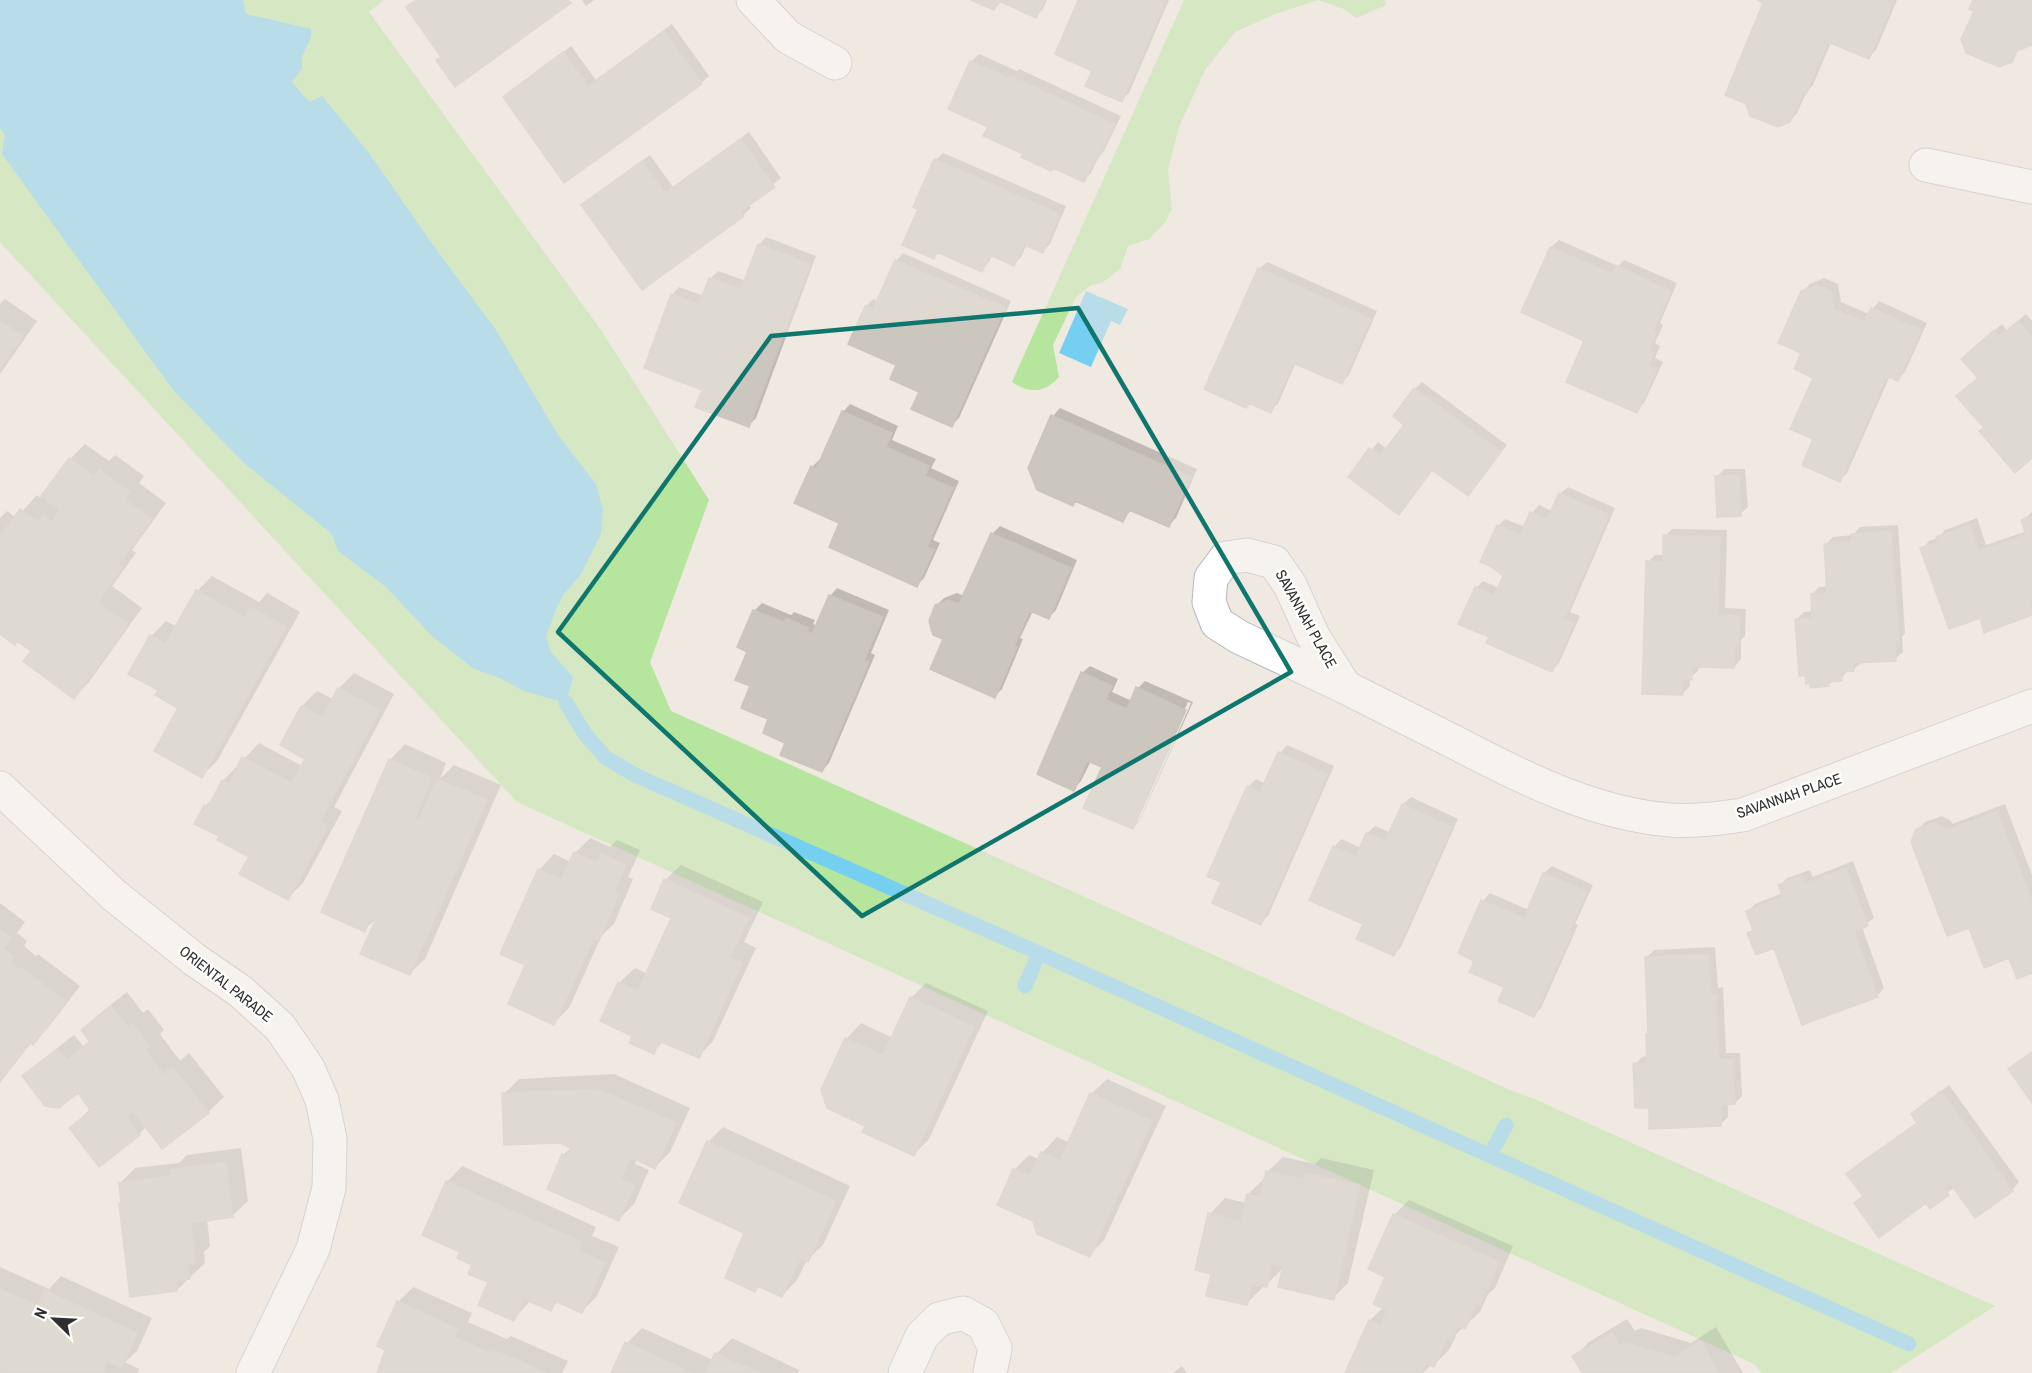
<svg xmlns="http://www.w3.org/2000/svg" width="2032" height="1373" font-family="'Archivo Narrow',sans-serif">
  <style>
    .green { fill: #b6e59e }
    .water { fill: #75cff0 }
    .shadow { fill: #0003; fill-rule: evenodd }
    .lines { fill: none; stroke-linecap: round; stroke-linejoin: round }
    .stream { stroke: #75cff0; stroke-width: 15 }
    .building { fill: #cbc7bf; stroke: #cbc5ba; stroke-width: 1.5 }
    .street-casing { stroke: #b4b7c1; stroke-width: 35 }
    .street { stroke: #fff; stroke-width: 33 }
    .marked { fill: none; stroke: #0f766e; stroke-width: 4.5; stroke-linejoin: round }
    .labels { text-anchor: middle; stroke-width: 4.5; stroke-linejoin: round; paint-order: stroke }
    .street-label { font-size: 15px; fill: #2e2e2e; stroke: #fff }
  </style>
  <rect width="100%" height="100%" fill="#efe9e1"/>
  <path class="green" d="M0 0H384L369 12 601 330 709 500 650 662 671 711 1245 969 1512 1091 1532 1098 1995 1306 1891 1373H1762L1754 1364 517 802 0 242Z
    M1184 0H1385L1386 5 1356 18 1344 9 1318 0 1275 14 1235 32 1205 70 1179 127 1168 169 1172 208 1166 221 1149 239 1128 246 1120 269 1102 283 1091 285 1076 297 1053 345 1059 377C1045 393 1030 394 1012 382Z"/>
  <path class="water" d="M0 0H243L246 14 311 29V37L302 57V69L292 82 309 102 322 96 369 153 433 245 496 330 558 435 596 484 603 509 601 534 580 576 564 594 557 607 546 637 551 652 573 677 566 703 524 691 500 678 474 669 432 636 386 587 338 551 332 534 245 464 173 390 2 154 5 135 0 128Z
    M1086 291 1128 309 1120 325 1111 321 1091 367 1059 353Z"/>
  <path class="shadow" d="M582 0H594L586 6Z
    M975 0H1047L1043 9 1036 16 1002 1 994 9Z
    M1080 0H1169L1129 93 1121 100 1094 70Z
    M1761 0H1897L1876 50 1869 57 1831 42 1813 85 1806 93 1797 113 1790 121 1765 2Z
    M672 24 709 76 701 83 505 97 571 46 596 80Z
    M979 54 1017 71 1019 69 1121 116 1104 151 1098 158 1091 173 1084 180 1025 153 990 126 971 62Z
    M749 132 781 178 748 204 751 208 743 215 583 205 650 155 673 187Z
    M943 153 1066 206 1050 244 1043 251 1027 244 1021 257 1014 264 993 255 989 262 982 270 940 251 934 257 920 208 935 160Z
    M766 237 816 256 756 418 749 425 704 389 672 295 679 287 704 296 710 279 718 271 746 281 759 245Z
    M1559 240 1618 266 1624 260 1677 283 1660 323 1663 325 1655 343 1660 346 1655 358 1663 362 1644 403 1637 411 1586 340 1523 312 1551 247Z
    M903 253 1011 301 959 418 952 425 898 365 866 306 873 299 878 301 896 261Z
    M1267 262 1377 311 1349 375 1342 383 1296 362 1278 404 1270 411 1250 402 1246 406 1259 269Z
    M1824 278 1838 284 1841 302 1869 314 1879 301 1927 323 1905 372 1898 379 1890 376 1847 473 1840 480 1815 438V377L1803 352 1802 292 1810 284Z
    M5 299 37 321 0 374V304Z
    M2026 314 2032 321V456L1985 427 1979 377 1971 351 2002 324 2007 331Z
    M1422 382 1507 445 1468 494 1433 469 1399 513 1350 477 1378 442 1387 449 1406 424 1415 389Z
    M850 404 898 426 892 440 936 459 931 468 959 481 933 540 940 543 924 578 917 585 841 523 812 467 819 460 821 461 843 412Z
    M1060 408 1197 469 1176 518 1168 526 1132 509 1123 520 1077 500 1073 504 1030 468 1053 416Z
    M85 444 109 461 115 455 144 476 139 483 166 503 132 550 136 553 112 586 142 608 89 682 74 697 33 650 18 640 0 632V518L7 511 16 518 37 495 41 498 70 459Z
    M1724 469H1745L1748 507 1740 514 1717 477Z
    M1568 487 1615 508 1570 612 1580 616 1559 663 1552 670 1490 637 1476 588 1483 581 1499 588 1504 576 1498 526 1505 519 1525 527 1532 513 1539 505 1552 511 1560 494Z
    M2032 512V614L1985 631 1980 616 1922 549 1929 541 1938 538 1945 530 1977 518 1986 545 2027 531 2023 520Z
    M1898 525 1905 633 1902 637 1903 652 1895 659 1861 663 1853 670H1848L1841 679 1833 680 1828 685 1797 619 1804 612 1813 611 1812 594 1819 587 1828 586 1826 544 1833 537 1853 535 1860 527Z
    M1000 526 1077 560 1056 610 1049 617 1033 611 1020 638 1023 639 1002 689 995 696 945 639 936 606 944 598 957 593 964 596 992 534Z
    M1672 529 1727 530 1725 608 1746 609 1745 636 1741 640V659L1734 667 1699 666 1698 671 1690 678V686L1682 694 1648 562 1655 555H1664L1665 536Z
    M212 576 259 602 267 593 300 612 217 761 202 776 180 707 151 636 166 621 177 627 197 591Z
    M837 588 889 610 871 653 875 655 829 763 822 771 787 742 770 719 752 685 749 651 739 647 755 610 762 603 791 615 794 612 815 620 813 624 817 626 830 596Z
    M1090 666 1118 679 1112 692 1132 701 1138 688 1145 681 1193 702 1140 820 1133 828 1104 766 1091 761 1081 781 1074 789 1082 673ZM1188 702 1191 703 1139 821H1135Z
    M354 673 394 694 334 807 342 811 303 883 288 898 251 856 221 836 205 806 215 797 223 781 259 743 302 766 307 758 282 745 302 706 317 691 333 699 339 688Z
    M405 744 446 763 440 779 454 765 501 785 425 959 409 974 379 916 364 930 390 760Z
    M1287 745 1334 766 1268 916 1260 923 1223 881 1248 787 1256 779 1266 784 1280 753Z
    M1411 797 1458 819 1401 947 1394 954 1365 923 1334 847 1341 839 1361 848 1367 833 1375 826 1391 833 1403 804Z
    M2005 804 2032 875V972L1970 926 1917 830 1925 822 1942 816 1951 821 1952 824Z
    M590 838 610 847 617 840 640 850 628 877 633 879 614 924 602 935 569 1008 554 1023 527 964 539 870 554 854 571 862 575 853Z
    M1853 861 1874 918 1862 927 1884 988 1877 996 1749 933 1754 928 1748 911 1755 904 1783 893 1780 886 1787 878 1810 870 1813 877Z
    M681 865 763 902 744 942 756 948 713 1041 698 1057 664 1041 653 1052 634 1035 619 983 635 968 648 974 673 917 665 880Z
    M1552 866 1593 885 1575 924 1578 925 1541 1008 1534 1015 1506 986 1476 960 1483 901 1490 893 1529 910 1544 873Z
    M0 903 25 922 17 933 27 941 24 946 36 956 38 954 80 986 48 1028 32 1042 0 1082Z
    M1715 947 1718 988 1723 987 1726 1053H1740L1742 1096 1735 1103H1728V1117L1721 1124 1650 1107 1635 1064 1642 1057 1648 1056 1650 1032 1647 957 1654 950Z
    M926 983 988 1011 929 1139 914 1154 867 1125 846 1039 861 1023 893 1038 911 998Z
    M127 992 143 1013 148 1009 164 1030 160 1034 180 1061 189 1053 224 1097 208 1112 163 1147 147 1126 139 1134 71 1128 91 1108 78 1091 24 1077 39 1062 74 1035 83 1046 91 1040 83 1030 98 1015Z
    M614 1074 690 1108 670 1152 655 1167 637 1159 635 1164 649 1170 634 1204 619 1219 563 1155 572 1147 504 1094 519 1079Z
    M1107 1079 1166 1106 1104 1240 1089 1255 1014 1170 1029 1155 1039 1159 1042 1153 1057 1137 1070 1143 1091 1094Z
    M1949 1085 2019 1182 2012 1190 1955 1187 1930 1206 1926 1201 1856 1203 1864 1195 1848 1174 1855 1166 1918 1122 1913 1114Z
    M723 1127 850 1186 823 1245 807 1260 797 1280 782 1296 760 1285 755 1291 746 1233 708 1142Z
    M241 1148 248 1201 232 1216 207 1219 210 1246 204 1252 205 1263 177 1290 122 1202 120 1183 135 1168 179 1163 187 1155Z
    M1283 1157 1315 1164 1321 1158 1374 1170 1348 1283 1333 1298 1284 1267 1266 1285 1263 1284 1262 1288 1247 1303 1213 1273 1210 1214 1225 1198 1246 1203 1248 1194 1264 1179 1265 1180 1267 1172Z
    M462 1166 596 1227 592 1236 619 1247 597 1296 582 1311 559 1301 550 1309 531 1300 514 1319 490 1282 462 1251 447 1182Z
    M1409 1200 1513 1246 1495 1288 1488 1294 1480 1312 1457 1333 1449 1350 1434 1365 1432 1364 1423 1373H1347L1370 1320 1384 1307 1394 1215Z
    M0 1267 49 1289 61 1276 152 1318 137 1351 125 1362 139 1369 137 1373H0Z
    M413 1287 472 1313 468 1322 507 1339 511 1336 568 1361 562 1373H379L387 1349 398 1302Z
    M1627 1319 1635 1331 1641 1328 1691 1343 1716 1327 1743 1373H1583L1574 1357 1589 1342Z
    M642 1328 713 1360 717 1353 732 1338 799 1370 798 1373H613L627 1343Z
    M1182 1366 1187 1373H1173Z"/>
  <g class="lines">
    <path class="stream" d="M566 703 585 734 606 758 637 776 1039 953 1909 1344
      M1025 986 1039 953
      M1490 1155 1506 1125"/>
  </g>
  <path class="building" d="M416 0H568L571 3 455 87 436 60 441 57 406 7Z
    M971 0H1044L1036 18 999 1 994 10Z
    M1078 0H1166L1122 102 1085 86 1092 71 1055 54Z
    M1757 0H1883L1892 4 1869 59 1828 42 1806 94 1803 93 1790 122 1778 127 1750 116 1746 104 1725 95 1763 3Z
    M1973 0H2032V45L2017 51 2012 62 1999 67 1966 53 1961 39 1974 11 1969 9Z
    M664 31 702 84 564 183 503 97 563 52 588 86Z
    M970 61 1009 78 1010 76 1115 124 1097 160 1095 159 1084 182 1053 168 1051 171 1021 157 1023 154 983 136 988 127 948 109Z
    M741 139 775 187 741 211 744 216 642 290 581 205 642 161 665 193Z
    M934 159 1060 214 1043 253 1024 245 1014 266 990 255 982 272 937 252 934 259 902 245 918 209 913 207Z
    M758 244 810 264 749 427 695 407 702 390 644 368 671 294 699 304 709 278 741 289Z
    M1550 247 1612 274 1616 266 1671 291 1653 331 1657 332 1649 351 1654 353 1648 366 1657 369 1637 413 1566 382 1584 341 1521 312Z
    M895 260 1005 308 952 427 911 409 919 392 890 379 896 365 848 344 865 306 873 309Z
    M1258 268 1371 319 1342 384 1293 363 1271 413 1249 403 1246 408 1204 389Z
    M1816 285 1831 291 1834 309 1864 322 1871 308 1921 330 1898 381 1887 376 1840 482 1802 465 1813 439 1790 429 1813 378 1794 369 1801 353 1778 343 1801 291Z
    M0 321 23 336 0 369Z
    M2018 321 2032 337V458L2015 473 1979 431 1984 428 1956 396 1978 378 1961 359 1994 330 1999 337Z
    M1414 388 1501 452 1468 496 1432 470 1399 515 1348 477 1369 448 1380 456 1404 425 1393 416Z
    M842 411 892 433 886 447 929 466 925 476 953 488 927 547 934 550 917 587 829 547 839 523 794 503 811 466 816 469Z
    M1051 415 1191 477 1169 527 1129 510 1123 522 1075 501 1073 506 1037 490 1028 468Z
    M69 458 94 476 99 469 130 492 125 499 152 519 118 566 122 568 98 602 128 624 74 699 23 661 31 651 17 641 15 645 0 634V532L2 534 20 509 38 522 43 515 52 522 60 510 41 496Z
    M1739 475 1741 516 1717 517 1715 476Z
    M1559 493 1609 515 1564 619 1574 623 1552 672 1486 643 1489 637 1458 624 1475 587 1494 596 1503 576 1490 566 1480 562 1497 525 1520 535 1530 512 1547 519Z
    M2032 516V598L2030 599 2032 615 1984 633 1980 618 1949 629 1920 548 1938 542 1936 537 1970 525 1979 551 2026 535 2021 520Z
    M1891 531 1899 642 1895 643 1896 661 1853 663 1854 671 1841 672 1842 681 1828 682 1829 686 1810 688V683L1806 684 1805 676H1799L1795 619 1812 618 1811 594 1827 593 1824 544 1851 542V534Z
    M991 533 1071 568 1049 619 1030 611 1014 646 1017 647 995 698 930 669 943 639 933 635 929 621 935 605 949 600 959 604Z
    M1663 535 1720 537 1718 615 1740 616 1738 645H1735L1734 668 1692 667V680H1683V695L1642 694 1646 561 1663 562Z
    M196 590 245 618 251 607 286 627 202 778 154 751 178 708 155 695 158 690 128 674 150 635 165 644Z
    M829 595 883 617 864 660 869 662 822 772 780 755 785 743 763 733 768 719 741 708 750 686 735 680 747 652 737 647 753 610 784 622 786 618 809 628 807 631 812 634Z
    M1081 672 1112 686 1106 700 1127 709 1136 687 1186 710 1133 829 1083 808 1102 767 1087 761 1074 791 1037 774Z
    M338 688 380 710 320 822 328 826 288 900 239 874 249 857 217 840 219 836 194 824 204 805 208 807 222 780 229 784 242 757 291 783 305 759 280 745 301 706 322 717Z
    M1278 752 1328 774 1261 925 1212 903 1221 882 1207 876 1247 786 1260 792Z
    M389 759 432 778 415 817 419 819 437 779 487 800 410 975 360 954 375 921 370 919 365 932 321 912Z
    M1402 804 1452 827 1394 956 1356 939 1363 924 1309 900 1333 846 1356 856 1366 833 1385 841Z
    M1997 811 2032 901V973L2017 979 2009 958 1984 968 1969 928 1947 936 1911 842 1916 829 1934 822 1944 828 1945 831Z
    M574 852 597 863 601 854 626 865 614 892 619 894 599 941 594 938 554 1025 508 1004 525 965 500 954 538 869 561 879Z
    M1846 868 1868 926 1854 932 1878 997 1802 1025 1774 948 1756 955 1747 933 1753 931 1746 911 1783 897 1778 885 1802 876 1806 883Z
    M1543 873 1587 892 1569 931 1572 933 1534 1017 1498 1001 1504 987 1469 972 1474 961 1458 953 1481 900 1524 918Z
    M664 879 749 918 730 958 742 963 699 1058 659 1041 654 1054 629 1043 632 1036 600 1021 618 982 638 991 671 918 651 909Z
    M0 929 11 938 3 949 14 957 10 962 20 970 22 968 66 1002 33 1045 30 1042 0 1082Z
    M1709 954 1711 994H1716L1719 1060 1733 1059 1735 1104 1721 1105V1126L1649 1129V1108H1635L1633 1063H1647L1646 1034 1648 1033 1645 957Z
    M910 997 974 1027 914 1156 862 1132 865 1126 827 1108 821 1090 845 1038 883 1055Z
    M111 1006 128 1027 132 1023 150 1046 145 1050 164 1075 173 1067 209 1113 162 1149 133 1111 126 1117 140 1135 99 1167 69 1128 91 1111 78 1093 59 1108 45 1106 22 1076 58 1049 67 1060 90 1042 81 1030Z
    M2032 1052V1103L2008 1069Z
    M598 1089 676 1123 655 1169 631 1157 621 1179 635 1185 619 1221 547 1189 562 1154 567 1157 571 1148 560 1143 504 1145 502 1093Z
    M1941 1091 2013 1191 1975 1218 1950 1183 1944 1188 1949 1195 1930 1209 1926 1203 1879 1238 1854 1203 1863 1196 1846 1174 1917 1123 1911 1114Z
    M1090 1093 1152 1121 1090 1257 1037 1234 1033 1221 997 1205 1013 1169 1030 1176 1041 1152 1060 1160Z
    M707 1141 836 1201 808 1262 800 1259 782 1297 758 1286 755 1292 725 1278 744 1233 679 1203Z
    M226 1162 233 1217 191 1223 195 1263 188 1264 190 1279 176 1280 177 1291 130 1297 119 1204 121 1203 119 1183 171 1176 170 1170Z
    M1266 1171 1303 1179 1304 1173 1360 1185 1334 1300 1278 1287 1283 1266 1272 1264 1267 1287 1252 1284 1247 1305 1206 1296 1211 1274 1195 1270 1208 1213 1241 1221 1247 1194 1260 1197Z
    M446 1181 582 1242 578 1251 605 1263 582 1313 555 1301 551 1311 524 1299 514 1321 478 1305 488 1282 468 1274 472 1265 457 1258 460 1252 422 1235Z
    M1393 1214 1499 1262 1480 1305 1477 1304 1465 1329 1458 1326 1451 1341 1447 1339 1434 1367 1426 1363 1421 1373H1345L1369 1320 1381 1325 1387 1310 1373 1304 1385 1277 1368 1269Z
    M0 1289 38 1306 45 1290 137 1333 122 1368 108 1362 104 1373H0Z
    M397 1301 458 1329 454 1337 493 1354 494 1350 546 1373H377L385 1350 377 1346Z
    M1612 1333 1619 1345 1625 1342 1674 1357 1701 1341 1719 1373H1582L1572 1356Z
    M625 1342 693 1373H611Z
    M715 1353 759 1373H705Z"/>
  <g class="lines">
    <defs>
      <path id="street" d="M753 0 788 37 835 63
        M1926 165 2032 187
        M1247 555 1274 562 1290 585 1313 636 1345 687 1239 637 1217 623 1209 602 1211 578 1226 558Z
        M1345 687C1383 706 1422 726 1460 745 1525 779 1595 814 1670 820 1695 822 1719 818 1743 815L2032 706
        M0 788 115 896 195 960 240 991 280 1027 308 1068 322 1100 330 1139 329 1188 313 1249 253 1373
        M905 1373 922 1336 939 1319 963 1313 983 1324 995 1348 990 1373"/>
    </defs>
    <use href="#street" class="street-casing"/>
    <use href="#street" class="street"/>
  </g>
  <path d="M0 0H2032V1373H0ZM1078 308 1291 672 862 916 558 632 771 336Z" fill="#efe9e1" fill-opacity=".55" fill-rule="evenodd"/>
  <path class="marked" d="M1078 308 1291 672 862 916 558 632 771 336Z"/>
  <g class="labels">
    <g class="street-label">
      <text transform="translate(1306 619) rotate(61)" y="5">SAVANNAH PLACE</text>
      <text transform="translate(1789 796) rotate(-19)" y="5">SAVANNAH PLACE</text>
      <text transform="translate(226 984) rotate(38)" y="5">ORIENTAL PARADE</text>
    </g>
  </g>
  <g transform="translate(54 1319) rotate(294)" stroke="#ffffff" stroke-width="4.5" paint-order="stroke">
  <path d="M0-4.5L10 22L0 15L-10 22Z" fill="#2e2e2e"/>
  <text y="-9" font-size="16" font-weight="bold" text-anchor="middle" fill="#2e2e2e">N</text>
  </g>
</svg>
